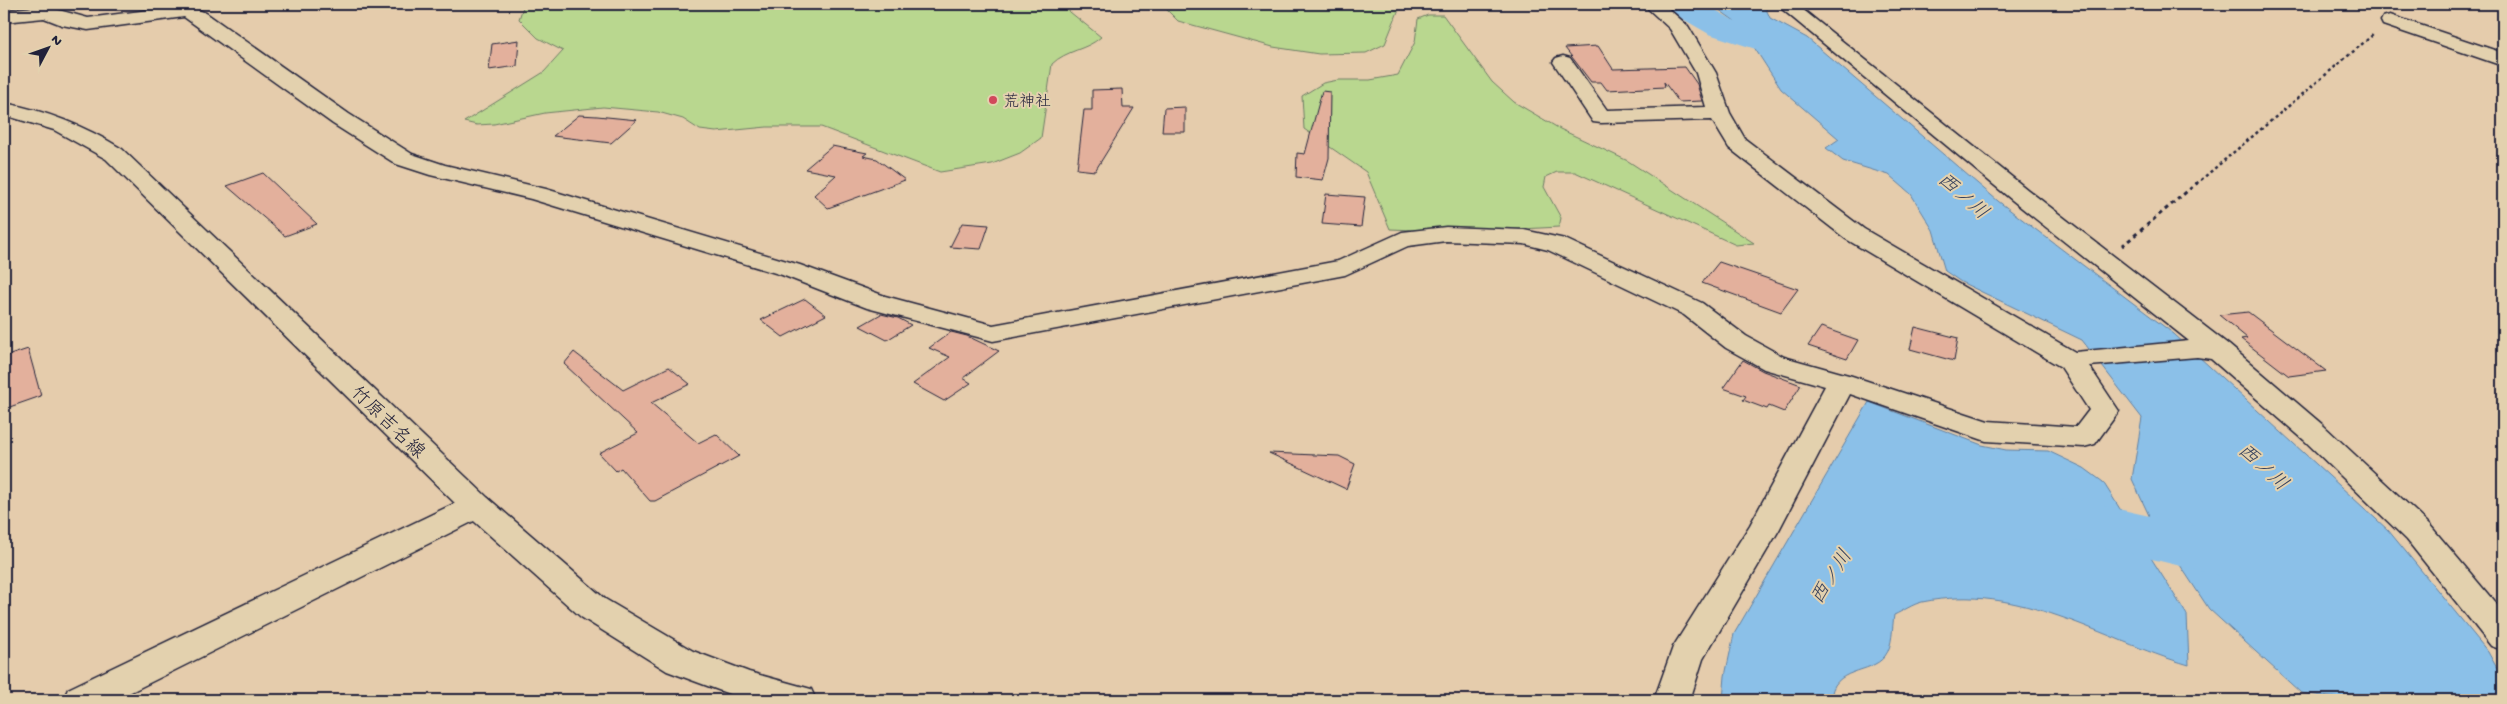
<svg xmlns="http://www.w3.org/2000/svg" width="2507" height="704" font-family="'Gochi Hand','Klee One',sans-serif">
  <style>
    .green { fill: #b9d78f; stroke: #6e7c65 }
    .water { fill: #8bc0e8; stroke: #6181a3 }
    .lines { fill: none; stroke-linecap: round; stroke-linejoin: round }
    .river { fill: #8bc0e8; fill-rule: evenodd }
    .building { fill: #e3b09c; stroke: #22223b }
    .minor-casing { stroke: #22223b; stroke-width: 3 }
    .major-casing { stroke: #22223b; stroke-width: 3 }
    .path-far1 { stroke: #22223b; stroke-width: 2.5; stroke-dasharray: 3 3; stroke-linecap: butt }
    .path { stroke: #22223b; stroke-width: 3; stroke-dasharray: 4 4; stroke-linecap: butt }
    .minor { fill: #e3d1ae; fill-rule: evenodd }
    .major { fill: #e3d1ae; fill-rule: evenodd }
    .poi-dot { fill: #d1495b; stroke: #e3d1ae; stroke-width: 2 }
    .labels { text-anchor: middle; stroke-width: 4; stroke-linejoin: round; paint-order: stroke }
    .far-poi-label { font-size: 16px; fill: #22223b; stroke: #e3d1ae; text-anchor: start }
    .street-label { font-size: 19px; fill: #22223b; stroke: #e3d1ae }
    .water-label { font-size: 20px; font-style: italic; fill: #37425e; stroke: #e3d1ae }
  </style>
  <rect width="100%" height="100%" fill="#e5ccac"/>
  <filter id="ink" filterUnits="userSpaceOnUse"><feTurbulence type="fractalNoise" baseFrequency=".02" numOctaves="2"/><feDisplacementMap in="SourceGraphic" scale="10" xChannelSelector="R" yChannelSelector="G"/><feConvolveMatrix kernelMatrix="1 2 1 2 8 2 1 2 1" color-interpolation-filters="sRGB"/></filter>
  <g filter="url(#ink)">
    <path class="green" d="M528 4H1060L1101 37C1087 50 1066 50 1052 64L1041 138 1020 153 992 164 940 172 821 127H767L716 132 700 130 683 119 658 112 603 107 545 113 494 124 477 125 464 122 544 72 563 51 538 38 519 19 523 7Z
      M1161 4H1401L1385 44 1366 53 1319 54 1273 47 1178 21Z
      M1428 15H1443L1492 82 1514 102 1560 129 1628 161 1754 243 1736 245 1575 172H1557L1546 177 1544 187 1561 218 1559 227 1466 232 1390 229 1366 172 1304 129 1302 96 1323 83 1338 80H1370L1398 75 1415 42 1418 19Z"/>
    <path class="water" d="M1711 4H1764L1770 18 1807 38 1998 201 2174 334 2388 530 2488 652 2503 679V700H2352L2301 693 2209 609 2153 524 2132 479 2142 418 2082 340 1961 282 1945 271 1933 230 1911 194 1889 175 1843 161 1826 148 1839 139 1781 89 1739 24Z
      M1869 402 1982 445 2006 450 2048 451 2084 468 2103 482 2187 615 2189 665C2099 639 2021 582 1922 602 1913 604 1903 611 1894 615 1892 627 1893 646 1885 656 1871 675 1832 666 1831 700H1723L1725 676 1734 634Z"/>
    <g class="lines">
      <path class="river" d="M1664 4H1705L1733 20 1806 42 1811 50 1806 58 1793 61 1709 34 1669 11Z
        M2069 498 2230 534 2251 541 2260 556 2251 571 2230 578 2049 534 2040 519 2049 504Z"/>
    </g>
    <path class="building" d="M519 40 517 66 489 70 492 44Z
      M1598 46 1613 69 1685 67 1697 84 1702 101 1679 102 1664 82 1665 87 1607 90 1601 82H1591L1565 48Z
      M1122 89 1123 108H1134L1095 171 1077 169 1084 110H1092V90Z
      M1322 91 1330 92 1329 158 1323 180 1296 177 1297 153 1305 154Z
      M1185 107V132H1162L1164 108Z
      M579 115 597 116 637 120 611 143 553 136Z
      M832 146 867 153 863 156 877 159 905 180 828 208 814 195 836 175 805 169Z
      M263 173 317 224 285 236 227 186Z
      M1326 194 1365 197 1361 227 1322 224Z
      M962 223 989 225 981 249 950 247Z
      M1719 262 1798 289 1781 312 1702 283Z
      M805 299 826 315 783 337 761 320Z
      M2248 312 2326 371 2289 376 2241 339 2247 338 2219 315Z
      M881 314 898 318 911 325 887 340 860 326Z
      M1821 327 1858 340 1847 359 1808 346Z
      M1915 327 1958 338 1954 361 1910 349Z
      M951 332 967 336 999 351 963 378 971 383 944 401 913 384 950 357 929 348Z
      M28 349 41 396 4 409V357Z
      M574 352 623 390 669 367 690 384 651 403 698 443 716 434 739 456 655 501H650L621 468 616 471 599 453 638 433 564 364Z
      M1743 360 1763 371 1801 385 1784 412 1769 406 1767 409 1743 400 1746 396 1723 388Z
      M1269 453 1339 456 1355 464 1346 489Z"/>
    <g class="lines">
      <defs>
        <path id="minor" d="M1643 4H1663L1688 26 1716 73 1730 113 1745 139 1864 229 2075 352 2189 341 2012 200 1776 4H1796L2028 190 2229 345 2324 426 2429 524 2503 612V650L2491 646 2407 540 2304 440 2211 359 2197 357 2089 366 2119 411 2095 444 2084 447 1986 441 1850 394 1779 530 1703 659 1690 700H1654L1673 647 1750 525 1825 386 1764 369 1726 348 1684 315 1548 250 1524 244 1446 241 1408 246 1345 275 993 341 867 308 782 275 531 199 430 175 396 164 333 124 184 17 88 30 62 25 44 18 4 22V10L44 6 88 18 186 5 206 13 349 114 412 154 445 165 546 189 800 265 885 296 993 325 1338 261 1402 232 1446 227 1524 230 1565 239 1702 303 1746 336 1784 357 1852 376 1988 421 2076 427 2089 410 2061 367 1846 239 1729 148 1712 120 1601 123 1593 122 1553 62 1556 58 1563 56 1570 58 1607 110 1706 107 1696 73 1670 29Z
          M2390 15 2503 53V66L2383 25 2381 21 2383 17Z
          M477 495 488 498 493 506 488 514 115 700H63L68 689 466 498Z"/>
        <path id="major" d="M4 103C47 111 85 126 122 149L488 498 605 599 693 651 749 672 811 689 816 700H747L732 695 667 671 581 617 466 514 106 159 54 130 4 115Z"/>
      </defs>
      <use href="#minor" class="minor-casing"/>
      <use href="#major" class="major-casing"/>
      <path class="path-far1" d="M2196 184 2374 34"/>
      <path class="path" d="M2122 246 2197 183"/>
      <use href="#minor" class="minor"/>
      <use href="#major" class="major"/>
    </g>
  </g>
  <circle class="poi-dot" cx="993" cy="100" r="5"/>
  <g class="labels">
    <g class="far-poi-label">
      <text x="1003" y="106">荒神社</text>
    </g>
    <g class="street-label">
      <text transform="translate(389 421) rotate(44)" y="7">竹原吉名線</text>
    </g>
    <g class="water-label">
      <text transform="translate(1964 195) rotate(41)" y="7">西ノ川</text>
      <text transform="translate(2264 466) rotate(42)" y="7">西ノ川</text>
      <text transform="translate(1830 576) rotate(-58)" y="7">西ノ川</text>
    </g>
  </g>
  <rect width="2507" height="704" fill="none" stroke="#e3d1ae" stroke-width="20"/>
  <rect x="10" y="10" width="2487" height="684" fill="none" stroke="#22223b" stroke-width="2" filter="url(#ink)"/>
  <g transform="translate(48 48) rotate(49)" stroke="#e3d1ae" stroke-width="4" paint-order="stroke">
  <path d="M0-4L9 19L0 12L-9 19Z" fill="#22223b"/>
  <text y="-8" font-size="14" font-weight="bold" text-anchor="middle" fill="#22223b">N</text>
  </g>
</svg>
